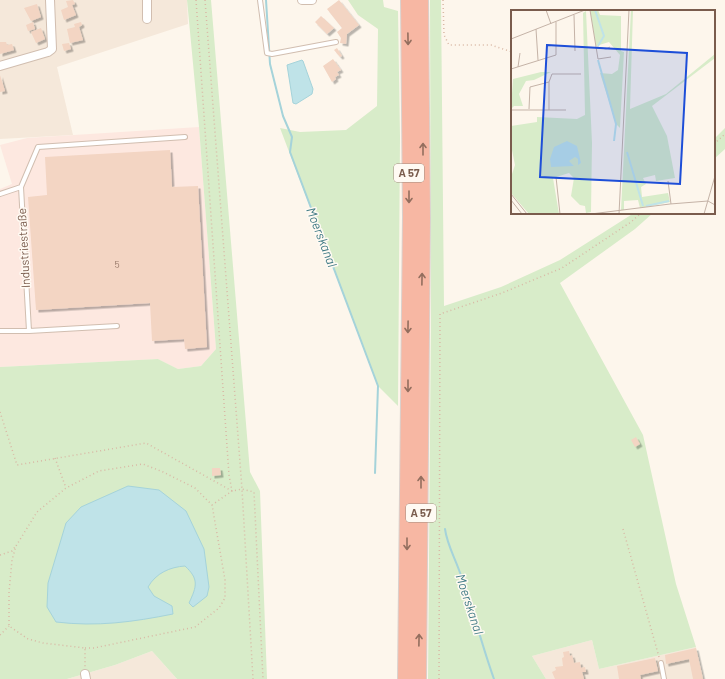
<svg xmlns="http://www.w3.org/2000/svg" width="725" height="679" font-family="Barlow,sans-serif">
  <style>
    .residential { fill: #f5e8da }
    .commercial { fill: #fde8e0 }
    .green { fill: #d8ecc9 }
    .water { fill: #bfe3e8; stroke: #a5d3da }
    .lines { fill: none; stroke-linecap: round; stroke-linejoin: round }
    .stream { stroke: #a5d3da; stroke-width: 2 }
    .building { fill: #f3d5c3; filter: url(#shadow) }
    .lane-casing { stroke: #d1beb0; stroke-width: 6 }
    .street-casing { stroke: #d1beb0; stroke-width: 10 }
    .highway-casing { stroke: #dad1cd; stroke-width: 16 }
    .path { stroke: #d9b8a5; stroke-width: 1.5; stroke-dasharray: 1 3; stroke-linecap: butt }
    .lane { stroke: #fff; stroke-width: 4 }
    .street { stroke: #fff; stroke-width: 8 }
    .highway { stroke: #f7b7a3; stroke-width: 14 }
    .oneway { stroke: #936e5e }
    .labels { text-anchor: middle; stroke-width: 3; stroke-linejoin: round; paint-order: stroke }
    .number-label { font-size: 10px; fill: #987a6a }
    .shield { fill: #fffaf3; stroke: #a28b7f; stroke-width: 1 }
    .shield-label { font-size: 11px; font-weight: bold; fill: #7a5c4d }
    .street-label { font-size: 12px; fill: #7a5c4d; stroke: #fffaf3 }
    .water-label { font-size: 13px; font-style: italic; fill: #437c86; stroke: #fffaf3 }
    .inset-river { fill: none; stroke: #bfe3e8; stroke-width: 2 }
    .inset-road { fill: none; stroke: #c5b3a7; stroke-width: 1 }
    .view { fill: #1d4ed8; fill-opacity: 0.15; stroke: #1d4ed8; stroke-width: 2 }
    .inset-edge { fill: none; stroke: #7a5c4d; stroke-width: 2 }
  </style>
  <defs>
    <filter id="shadow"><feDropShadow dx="2.5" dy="2.5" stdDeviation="0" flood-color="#0004"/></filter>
  </defs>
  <rect width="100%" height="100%" fill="#fdf6ec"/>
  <path class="residential" d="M0 0H187L188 24 57 67 73 135 0 139Z
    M592 640 599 669 696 647 703 679H546L532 656Z
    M152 651 177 679H67L115 665Z"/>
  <path class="commercial" d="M199 127 216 349 201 366 178 369 158 359 0 367V189L12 184 0 145 27 138Z"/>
  <path class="green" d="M187 0H211L250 472 260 491 267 679H177L152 651 115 665 67 679H0V367L158 359 178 369 201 366 216 349 199 127Z
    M348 0H383L384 7 398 11 400 137 398 406 378 386 280 128 300 132 346 130 377 106 378 29 358 15Z
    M430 0H441L444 306 501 287 560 260 634 213H653L635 229 560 283 643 435 676 584 696 647 599 669 592 640 532 656 546 679H428L431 315Z
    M725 128V149L714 159V139Z"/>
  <path class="water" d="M302 60 303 61 313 89 312 94 296 104 293 103 287 65Z
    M128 486 159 490 186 511 204 549 209 587 207 596 193 607 189 603C197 586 199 579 185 566 170 567 156 573 148 587L154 596 172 606 173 614C133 622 97 627 56 622L47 607 48 583 66 523 81 507Z"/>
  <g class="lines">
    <path class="stream" d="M266 0 270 64 283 116 292 137 290 152 378 386 375 473
      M445 529C447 544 454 556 459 570 472 605 481 643 494 679"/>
  </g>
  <path class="building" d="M73 0 75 4 72 5 76 15 64 20 61 10 68 7 66 1Z
    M339 0 359 25 347 34 346 44 340 43 341 38 337 32 342 28 327 9Z
    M37 4 41 17 31 21 24 8Z
    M321 16 334 28 327 34 315 22Z
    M33 22 35 29 28 31 26 25Z
    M81 22 82 25 79 27 83 40 70 43 67 29 75 27 74 24Z
    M41 28 45 39 36 43 31 32Z
    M0 42H6L7 45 12 44 14 50 0 54Z
    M69 43 71 49 64 51 62 44Z
    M337 48 342 56 340 57 334 50Z
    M333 59 341 70 337 72 339 75 335 77 336 79 332 82 323 66Z
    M0 75 5 91 0 92Z
    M170 150 172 187 198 186 207 347 185 349 184 339 152 341 150 303 36 310 28 197 47 195 45 157Z
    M636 437 640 444 635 447 631 440Z
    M212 468H220L221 475 212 476Z
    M696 648 703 679H693L689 659 666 664 665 655Z
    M569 651 570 656 572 655 574 663 580 662 581 668 585 667 586 672H582L584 679H555L552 672 556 670 555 667 563 666 562 658 564 657 563 652Z
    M655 658 658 671 640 675 641 679H619L617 666Z"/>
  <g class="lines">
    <defs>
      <path id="lane" d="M260 0 267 53 272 54 336 42
        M21 187 38 147 185 137
        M0 194 21 187 29 331H0
        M29 331 117 326
        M661 663 664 679"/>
      <path id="street" d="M302 0H312
        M147 19V0
        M0 66 48 52 52 49 50 0
        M85 674 86 679"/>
      <path id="highway" d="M405 679 410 217 408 0
        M419 679 423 218 421 0"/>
    </defs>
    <use href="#lane" class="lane-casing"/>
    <use href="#street" class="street-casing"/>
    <use href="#highway" class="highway-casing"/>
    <path class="path" d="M196 0 229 475 232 491 212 505
      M205 0 242 489 253 679
      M443 0 444 35 449 45H491L512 52
      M714 144 725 134
      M0 412 17 465 146 443 232 491 242 489 254 492 263 679
      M55 458 66 488
      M623 529 659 657
      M0 555 12 551 15 547
      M0 635 9 626
      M85 648H94L195 627 219 608 225 598V580L212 505 195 488 163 472 143 464 99 471 66 488 37 512 16 546 12 560 9 592V626L28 639 43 643 85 648V668
      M439 679 440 314 502 293 562 268 631 222 641 213"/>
    <use href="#lane" class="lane"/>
    <use href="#street" class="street"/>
    <use href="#highway" class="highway"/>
  </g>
  <defs><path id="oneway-shaft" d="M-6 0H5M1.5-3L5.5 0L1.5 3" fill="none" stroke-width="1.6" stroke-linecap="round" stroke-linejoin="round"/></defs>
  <g class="oneway">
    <use href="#oneway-shaft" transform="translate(408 39) rotate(89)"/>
    <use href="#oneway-shaft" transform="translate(423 149) rotate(-90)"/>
    <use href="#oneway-shaft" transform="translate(409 197) rotate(90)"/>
    <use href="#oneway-shaft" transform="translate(422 279) rotate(-89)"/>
    <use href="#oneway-shaft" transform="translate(408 327) rotate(91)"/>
    <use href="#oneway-shaft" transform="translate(408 386) rotate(90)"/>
    <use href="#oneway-shaft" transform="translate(421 482) rotate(-90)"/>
    <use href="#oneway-shaft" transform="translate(407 544) rotate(90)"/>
    <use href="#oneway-shaft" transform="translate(419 640) rotate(-89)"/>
  </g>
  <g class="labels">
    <g class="number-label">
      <text x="117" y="268">5</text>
    </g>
    <g class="shield">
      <rect x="394" y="164" width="30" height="18" rx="3"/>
      <rect x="406" y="504" width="30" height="18" rx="3"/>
    </g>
    <g class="shield-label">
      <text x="409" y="177">A 57</text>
      <text x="421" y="517">A 57</text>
    </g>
    <g class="street-label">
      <text transform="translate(24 248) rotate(-93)" y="4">Industriestraße</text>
    </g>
    <g class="water-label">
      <text transform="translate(322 237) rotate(69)" y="5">Moerskanal</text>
      <text transform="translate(470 604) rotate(72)" y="5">Moerskanal</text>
    </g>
  </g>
  <g transform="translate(511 10)">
    <rect width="204" height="204" fill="#fdf6ec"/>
    <path d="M79 0H87L89 5 110 6V41L113 42 109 118 105 114 89 63 101 64 107 60 109 45 98 32 85 36ZM120 0H122L119 99 155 84 204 44V48L141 96 156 126 164 168 145 171 144 165 132 168 135 174 130 177 131 187 157 183 159 192 129 198 127 190 113 191V200H110ZM75 1 81 133 80 202 75 203 74 196 69 195 60 186 63 168 58 163 42 168 48 204H18L0 183V167L4 155 0 135V116L26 112V107L66 109 74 105 72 3ZM30 62H40L23 70 15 71 8 84 12 96H3L0 99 2 69Z" fill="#d8ecc9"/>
    <path d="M56 131 66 136 70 153 67 155V149L64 147 58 151 63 156 40 157 39 149 43 137Z" fill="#bfe3e8"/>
    <path class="inset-river" d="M84 0 93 26 87 36M87 50 105 114 103 131M116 142 132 196M135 196 158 191"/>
    <path class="inset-road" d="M35 0 40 14M79 0 87 49 100 47M63 5 64 41M25 19 27 50M0 29 74 0M86 37 95 39 99 37M7 57 9 43M0 59 45 45V12M38 72 41 64H70M0 100H38V72L19 77 18 99M38 100H55M45 167 49 204M157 171 160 194M0 184 16 204M0 190 11 204M80 204 159 194 197 191 204 195M108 204 118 0M193 204 204 166"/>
    <path class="view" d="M36 35 176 43 169 174 29 167Z"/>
    <rect width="204" height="204" class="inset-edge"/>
  </g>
</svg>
